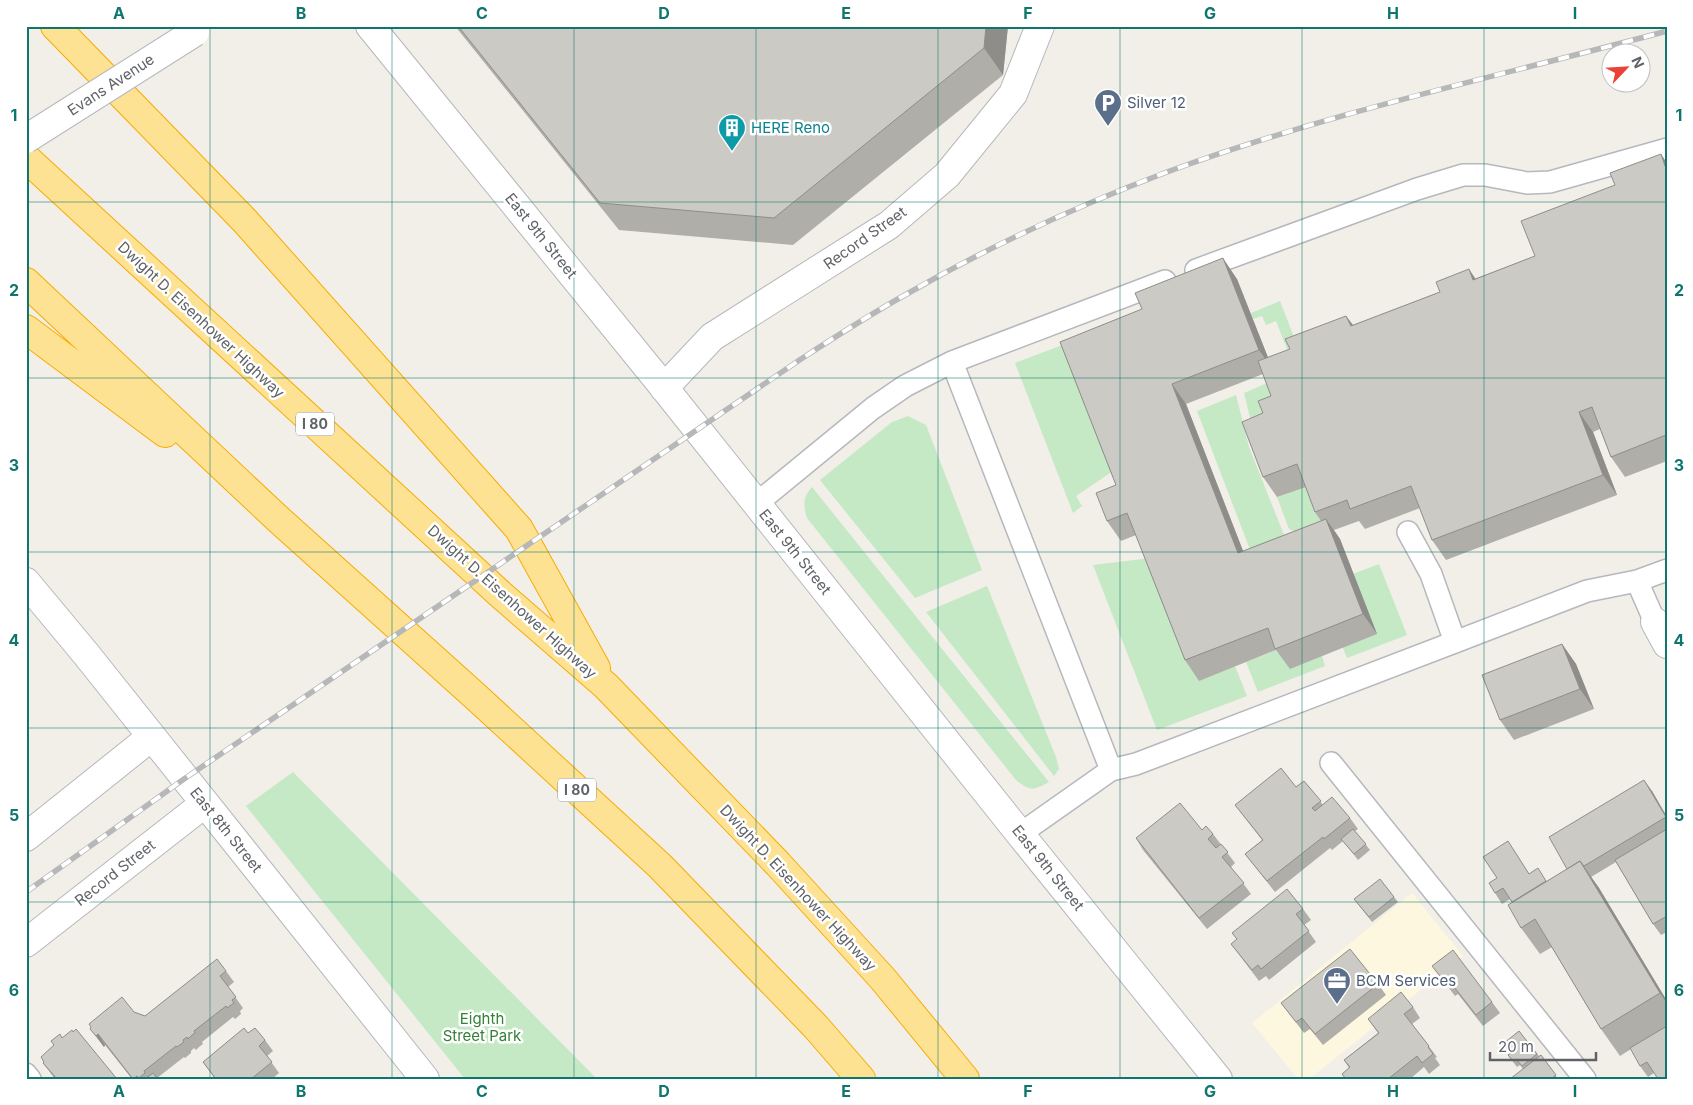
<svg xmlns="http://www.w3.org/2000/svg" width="1693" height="1105" font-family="Inter,sans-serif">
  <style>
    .commercial { fill: #fef7e0 }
    .green { fill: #c5e8c5 }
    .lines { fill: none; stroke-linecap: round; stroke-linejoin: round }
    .lane-casing { stroke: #b5b8bc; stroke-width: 24 }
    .street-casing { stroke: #b5b8bc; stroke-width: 30 }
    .highway-casing { stroke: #f9ab00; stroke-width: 30 }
    .lane { stroke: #fff; stroke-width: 21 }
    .street { stroke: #fff; stroke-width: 28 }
    .highway { stroke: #fde293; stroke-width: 28 }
    .rail-casing { stroke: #b6b7b8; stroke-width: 5.5 }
    .rail { stroke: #fff; stroke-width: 4; stroke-dasharray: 11; stroke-linecap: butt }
    .secondary-bridge-casing { stroke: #b6babf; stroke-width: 30; stroke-linecap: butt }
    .secondary-bridge { stroke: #fff; stroke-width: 28 }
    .wall { fill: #afaea9; fill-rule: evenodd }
    .shaded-wall { fill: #8f8d8a }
    .building { fill: #cccac5; stroke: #8f8d8a }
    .grid { fill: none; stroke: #0f766e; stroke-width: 1; stroke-opacity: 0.55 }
    .labels { text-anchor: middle; stroke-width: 5; stroke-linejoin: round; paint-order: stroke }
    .shield { fill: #fff; stroke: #8f9295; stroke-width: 1 }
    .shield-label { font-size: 14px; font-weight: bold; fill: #5f6368 }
    .street-label { font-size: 15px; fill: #5f6368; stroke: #fff }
    .service-label { font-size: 15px; fill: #4e5e75; stroke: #fff; text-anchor: start }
    .culture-label { font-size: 15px; fill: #0d838f; stroke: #fff; text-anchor: start }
    .park-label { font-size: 15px; fill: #348238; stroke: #fff }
    .neatline { fill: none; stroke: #0f766e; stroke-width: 2 }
    .grid-label { font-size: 16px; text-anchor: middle; font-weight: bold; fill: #0f766e }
  </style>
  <rect width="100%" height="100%" fill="#f1efe8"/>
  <path class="commercial" d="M1412 893 1463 956 1309 1079H1298L1252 1023Z"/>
  <path class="green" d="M1280 301 1299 350 1289 354 1276 321 1266 325 1262 316 1253 319 1251 313Z
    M1105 329 1116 469 1076 496 1082 506 1073 513 1015 363Z
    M1272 381 1285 417 1256 442 1244 393Z
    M1236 395 1249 447 1284 535 1299 544 1254 560 1197 411Z
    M908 416 926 425 982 570 915 598 820 480 892 422Z
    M1311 484 1329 532 1311 539 1289 529 1277 497Z
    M812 487 1049 782C1033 791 1030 791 1016 780L807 518C803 504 803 497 812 487Z
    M1151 558 1199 680 1235 666 1247 696 1157 730 1093 565Z
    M1379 564 1407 635 1347 658 1343 648 1353 574Z
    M987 586 1056 757 1059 769 1054 776 926 612Z
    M1282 648 1322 656 1325 666 1258 692 1246 662Z
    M293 772 597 1079H465L246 806Z"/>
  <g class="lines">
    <defs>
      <path id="lane" d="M1196 270 1417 189 1463 175H1485L1527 183 1550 182 1667 149
        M952 362 1111 770
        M756 504 873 408 905 386 952 362 1165 281
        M1408 532 1431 574 1455 642 1587 591 1637 581 1667 570
        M1637 581 1655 622
        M1331 763 1585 1079
        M1020 834 1111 770 1136 764 1157 756 1455 642
        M26 1074 30 1079"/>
      <path id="street" d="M370 26 658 380 1020 834 1218 1079
        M664 388 712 337 889 225 947 175 1013 94 1040 26
        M26 582 86 654 425 1079
        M1655 622 1667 644
        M26 837 151 737
        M26 943 204 804"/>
      <path id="highway" d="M55 26 245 221 519 529 596 668
        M26 158 500 594 606 686 778 864 883 979 965 1079
        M26 282 277 518 475 696 660 866 816 1027 861 1079
        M26 329 165 433"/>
    </defs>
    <use href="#lane" class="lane-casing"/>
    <use href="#street" class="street-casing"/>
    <use href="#highway" class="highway-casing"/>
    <use href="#lane" class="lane"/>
    <use href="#street" class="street"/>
    <use href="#highway" class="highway"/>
    <defs>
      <path id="rail" d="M26 892 184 779 801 359C835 337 869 315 905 295 988 247 1077 206 1167 172 1330 112 1500 76 1667 31"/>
    </defs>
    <use href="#rail" class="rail-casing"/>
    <use href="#rail" class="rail"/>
    <defs>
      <path id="secondary-bridge" d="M26 139 195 32"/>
    </defs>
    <use href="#secondary-bridge" class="secondary-bridge-casing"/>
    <use href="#secondary-bridge" class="secondary-bridge"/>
  </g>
  <path class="wall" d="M455 26H1008L1003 75 793 245 619 230Z
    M1667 163V461L1625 477 1611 457 1600 429 1593 432 1617 495 1446 560 1432 540 1420 508 1365 529 1359 521 1334 530 1340 539 1377 634 1290 669 1276 650 1199 681 1185 660 1136 535 1121 541 1107 521 1116 485 1060 342 1237 279 1268 358 1290 349 1346 316 1353 325 1535 256 1615 185ZM1263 374 1271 396 1263 413V477L1277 497 1306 487 1315 512 1321 521 1243 551 1186 404Z
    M1562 644 1576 664 1594 709 1514 740 1500 720Z
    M1304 781 1323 805 1350 818 1358 829 1355 831 1370 850 1358 860 1343 841 1332 850 1330 848 1275 892 1245 854 1262 840 1235 805 1296 787Z
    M1652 791 1667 817V932L1661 935 1653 924 1616 862 1591 877 1599 888 1667 1001V1079L1654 1073 1648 1077 1640 1066 1631 1049 1620 1056 1601 1029 1552 947 1540 954 1521 928 1512 902 1510 899 1502 904 1495 893 1497 878 1515 852 1529 874 1547 881 1567 869Z
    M1213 834 1235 863 1231 867 1251 894 1207 929 1143 850 1136 838Z
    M1394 897 1398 902 1372 922 1354 899Z
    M1303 909 1311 920 1304 925 1316 942 1269 980 1266 976 1259 981 1231 944Z
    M1432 966 1492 1002 1500 1013 1483 1026 1458 994 1455 996Z
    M226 971 234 982 228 987 243 1008 240 1011 241 1014 235 1019 233 1017 202 1042 203 1044 199 1047 196 1050 194 1048 191 1051V1053L185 1058 184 1057 157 1078 158 1079H132L105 1045 104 1047 90 1029 134 1012 145 1016Z
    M1378 984 1386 995 1323 1045 1310 1029 1304 1033 1281 1003Z
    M1413 1007 1420 1018 1412 1024 1437 1057 1435 1058 1440 1065 1429 1074 1424 1067 1410 1079H1345L1349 1068 1344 1060 1378 1033 1368 1019Z
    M1519 1031 1539 1056 1541 1055 1558 1079H1510L1523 1069 1520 1065 1517 1067 1508 1055 1510 1053 1503 1044Z
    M248 1033 265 1040 273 1051 267 1056 279 1073 272 1079H215L203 1062Z
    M62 1037 117 1079H55L43 1063Z"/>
  <path class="shaded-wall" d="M986 26H1008L1003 75 984 48Z
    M1661 154 1667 163V169L1665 166Z
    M1223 258 1237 279 1273 370 1259 350Z
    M1469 269 1483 290 1473 280Z
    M1346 316 1361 336 1351 326Z
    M1172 384 1186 404 1252 574 1238 553Z
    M1579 412 1593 432 1617 495 1603 475Z
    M1326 519 1340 539 1377 634 1363 614Z
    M1562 644 1576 664 1594 709 1580 689Z
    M1644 780 1652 791 1667 817V818Z
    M1580 861 1599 888 1667 1001V1004L1660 993Z
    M98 1034 105 1045 104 1047 96 1036Z"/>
  <path class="building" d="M458 26H986L984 48 774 218 600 203Z
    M1661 154 1665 166H1667V436L1666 435 1611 457 1592 407 1579 412 1603 475 1432 540 1411 486 1350 509 1347 500 1315 512 1297 464 1263 477 1242 422 1263 413 1258 401 1271 396 1258 361 1290 349 1285 339 1346 316 1351 326 1440 292 1436 282 1469 269 1473 280 1535 256 1521 221 1615 185 1610 173Z
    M1223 258 1259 350 1172 384 1238 553 1326 519 1363 614 1275 649 1268 628 1185 660 1127 513 1107 521 1096 493 1116 485 1060 342 1142 309 1135 293Z
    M1562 644 1580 689 1500 720 1482 675Z
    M1281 768 1296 787 1304 781 1321 801 1312 808 1315 811 1332 797 1350 818 1324 839 1323 837 1267 881 1245 854 1263 840 1235 805Z
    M1644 780 1666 817 1584 866 1580 861 1567 869 1549 837Z
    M1180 803 1202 830 1206 826 1213 834 1208 839 1216 848 1221 844 1228 852 1222 857 1244 883 1199 918 1136 838Z
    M1353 829 1366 844 1354 854 1341 839Z
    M1667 829V916L1653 924 1615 860Z
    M1508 841 1529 874 1538 868 1546 881 1512 902 1503 888 1495 893 1489 883 1497 878 1483 857Z
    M1580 861 1660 993 1601 1029 1535 919 1521 928 1508 905Z
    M1380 879 1394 897 1369 917 1354 899Z
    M1287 889 1303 909 1296 914 1309 931 1261 969 1258 965 1252 970 1231 944 1237 939 1232 933Z
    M1350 949 1378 984 1315 1034 1302 1018 1296 1022 1281 1003Z
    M1453 950 1492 1002 1476 1015 1451 983 1447 985 1432 966Z
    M217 959 226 971 220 976 236 997 232 1000 234 1003 227 1008 226 1006 194 1031 195 1033 191 1036 188 1039 187 1037 183 1040 184 1042 177 1047 176 1046 144 1071 145 1073 139 1078 137 1076 133 1079 98 1034 96 1036 90 1029 91 1027 89 1024 122 997 134 1012 145 1016Z
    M1401 992 1413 1007 1404 1014 1429 1046 1428 1047 1433 1054 1422 1063 1417 1056 1388 1079H1346L1342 1074 1350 1067 1344 1060 1379 1033 1368 1019Z
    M1667 1026V1079H1658L1647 1062 1640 1066 1630 1048Z
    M244 1028 248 1033 255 1028 265 1040 259 1046 272 1062 251 1079H216L203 1062Z
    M76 1029 117 1079H57L43 1063 44 1062 41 1057 54 1045 51 1041 60 1034 62 1038 72 1030 73 1032Z
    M1519 1031 1537 1054 1522 1066 1516 1059 1513 1061 1508 1055 1511 1053 1503 1044Z
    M1541 1055 1556 1075 1551 1079H1510Z
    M153 1073 158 1079H145Z"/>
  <path class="grid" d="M210 26V1079M392 26V1079M574 26V1079M756 26V1079M938 26V1079M1120 26V1079M1302 26V1079M1484 26V1079M26 202H1667M26 378H1667M26 552H1667M26 728H1667M26 902H1667"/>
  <defs>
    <symbol id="parking-pin" viewBox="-11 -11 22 30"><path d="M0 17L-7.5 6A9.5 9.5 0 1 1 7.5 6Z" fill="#5c6f8a" stroke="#fff"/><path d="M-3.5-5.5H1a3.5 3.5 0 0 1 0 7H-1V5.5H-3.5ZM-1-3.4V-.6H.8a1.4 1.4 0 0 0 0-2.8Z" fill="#fff"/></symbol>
    <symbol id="building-pin" viewBox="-11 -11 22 30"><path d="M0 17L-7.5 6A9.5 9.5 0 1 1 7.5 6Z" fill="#0f9aa8" stroke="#fff"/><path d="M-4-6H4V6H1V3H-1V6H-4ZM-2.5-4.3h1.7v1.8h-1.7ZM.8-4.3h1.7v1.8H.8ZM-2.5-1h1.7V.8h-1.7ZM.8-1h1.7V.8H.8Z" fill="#fff"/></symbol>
    <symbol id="office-pin" viewBox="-11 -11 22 30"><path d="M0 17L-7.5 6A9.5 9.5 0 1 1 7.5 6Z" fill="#5c6f8a" stroke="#fff"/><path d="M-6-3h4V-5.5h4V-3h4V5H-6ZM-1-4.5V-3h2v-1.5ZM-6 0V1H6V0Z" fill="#fff"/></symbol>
  </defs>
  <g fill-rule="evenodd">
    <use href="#parking-pin" x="1092" y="87" width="32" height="43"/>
    <use href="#building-pin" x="716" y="112" width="32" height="43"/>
    <use href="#office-pin" x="1321" y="965" width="32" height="43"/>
  </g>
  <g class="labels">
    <g class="shield">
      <rect x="296" y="412.5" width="38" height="23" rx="4"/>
      <rect x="558" y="778.5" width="38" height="23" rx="4"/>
    </g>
    <g class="shield-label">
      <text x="315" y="429">I 80</text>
      <text x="577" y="795">I 80</text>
    </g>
    <g class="street-label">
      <text transform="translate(111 85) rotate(-33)" y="5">Evans Avenue</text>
      <text transform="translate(541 236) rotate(51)" y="5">East 9th Street</text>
      <text transform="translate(865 238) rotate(-35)" y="5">Record Street</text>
      <text transform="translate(201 320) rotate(43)" y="5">Dwight D. Eisenhower Highway</text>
      <text transform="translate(795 552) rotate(51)" y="5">East 9th Street</text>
      <text transform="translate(512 602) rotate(42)" y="5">Dwight D. Eisenhower Highway</text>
      <text transform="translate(226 830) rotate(51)" y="5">East 8th Street</text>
      <text transform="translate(1048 868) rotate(51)" y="5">East 9th Street</text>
      <text transform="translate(115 873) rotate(-38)" y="5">Record Street</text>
      <text transform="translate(798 888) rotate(47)" y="5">Dwight D. Eisenhower Highway</text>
    </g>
    <g class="service-label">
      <text x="1127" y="108">Silver 12</text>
      <text x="1356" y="986">BCM Services</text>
    </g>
    <g class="culture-label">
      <text x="751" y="133">HERE Reno</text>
    </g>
    <g class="park-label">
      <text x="482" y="1024">Eighth<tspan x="482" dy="17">Street Park</tspan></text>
    </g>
  </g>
  <rect width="1693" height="1105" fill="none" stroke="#ffffff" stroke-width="55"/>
  <g transform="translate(1626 68) rotate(65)"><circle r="24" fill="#ffffff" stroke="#bfc1c3"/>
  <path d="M0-4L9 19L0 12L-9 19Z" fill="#ea4335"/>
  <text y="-8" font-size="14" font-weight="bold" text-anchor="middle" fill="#5f6368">N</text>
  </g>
  <path d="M1490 1052v8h106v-8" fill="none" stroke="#5f6368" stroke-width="2.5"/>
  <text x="1498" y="1052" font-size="15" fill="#5f6368" stroke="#ffffff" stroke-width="4" paint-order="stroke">20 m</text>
  <rect x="28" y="28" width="1638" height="1050" class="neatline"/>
  <g class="grid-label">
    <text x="119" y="19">A</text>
    <text x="301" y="19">B</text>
    <text x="482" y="19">C</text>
    <text x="664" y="19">D</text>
    <text x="846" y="19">E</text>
    <text x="1028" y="19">F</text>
    <text x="1210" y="19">G</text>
    <text x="1393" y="19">H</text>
    <text x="1575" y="19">I</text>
    <text x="14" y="121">1</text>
    <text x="1679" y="121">1</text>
    <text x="14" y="296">2</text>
    <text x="1679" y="296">2</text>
    <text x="14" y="471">3</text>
    <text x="1679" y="471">3</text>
    <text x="14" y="646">4</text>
    <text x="1679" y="646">4</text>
    <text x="14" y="821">5</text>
    <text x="1679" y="821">5</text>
    <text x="14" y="996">6</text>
    <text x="1679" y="996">6</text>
    <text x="119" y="1097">A</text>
    <text x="301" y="1097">B</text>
    <text x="482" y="1097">C</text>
    <text x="664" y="1097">D</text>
    <text x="846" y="1097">E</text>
    <text x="1028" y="1097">F</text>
    <text x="1210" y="1097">G</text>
    <text x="1393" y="1097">H</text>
    <text x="1575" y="1097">I</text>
  </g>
</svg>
